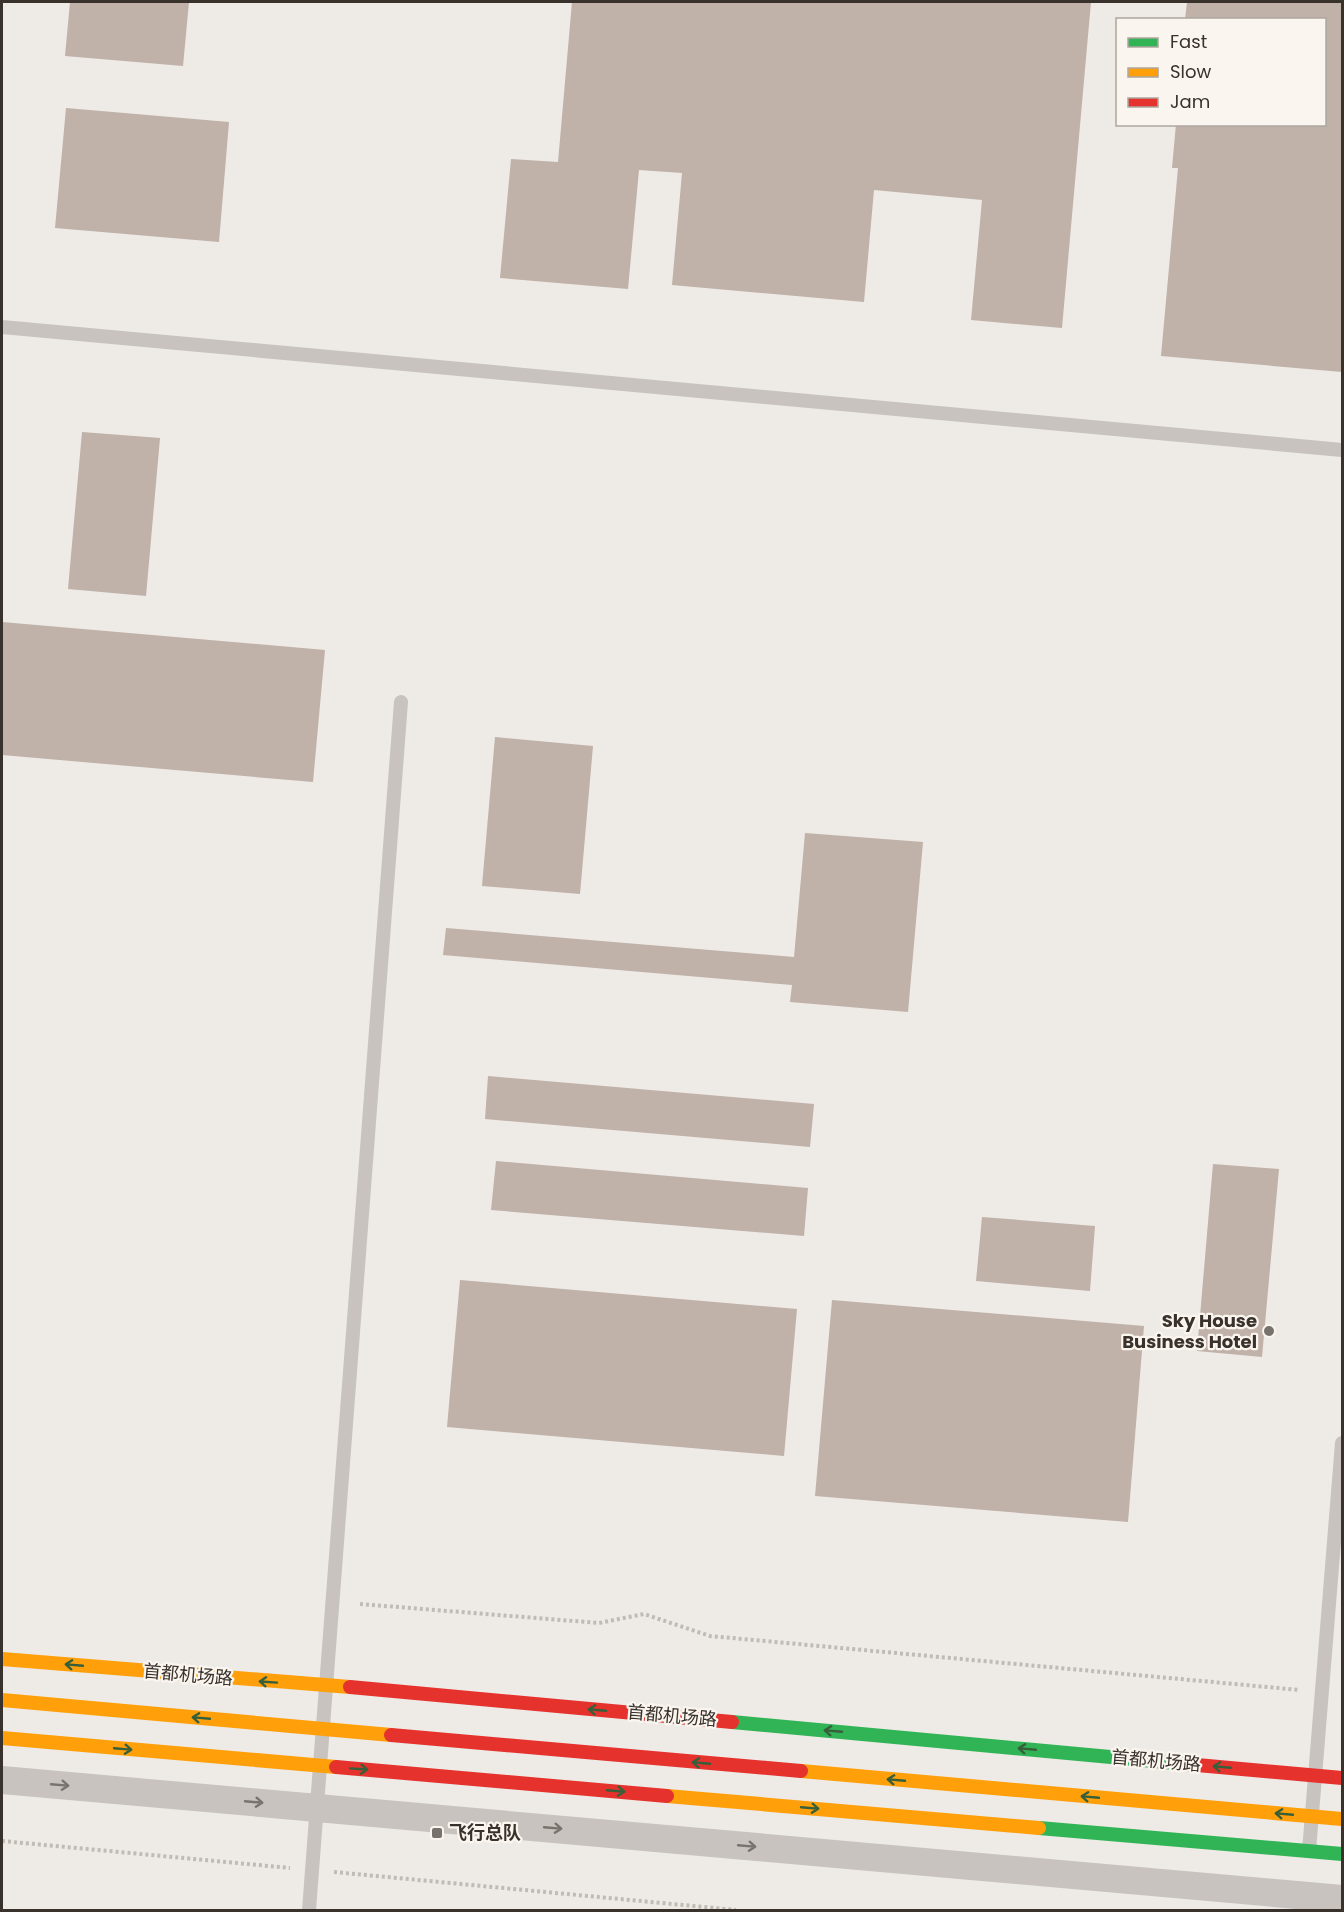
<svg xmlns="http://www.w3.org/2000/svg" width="1344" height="1912" font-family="Poppins,'Noto Sans SC',sans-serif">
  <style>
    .building { fill: #c0b1a9 }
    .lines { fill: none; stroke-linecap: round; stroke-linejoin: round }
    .path { stroke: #c1bbb6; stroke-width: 4; stroke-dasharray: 3 3; stroke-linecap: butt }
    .lane { stroke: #c8c3be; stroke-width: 14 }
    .street { stroke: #c8c3be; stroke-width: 28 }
    .fast { stroke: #30b455; stroke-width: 14 }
    .slow { stroke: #ff9f0a; stroke-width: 14 }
    .jam { stroke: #e5322d; stroke-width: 14 }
    .oneway { stroke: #365f3a }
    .oneway2 { stroke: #79736e }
    .poi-dot { fill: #78726d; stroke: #faf5ee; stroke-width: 2 }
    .labels { text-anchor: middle; stroke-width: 4.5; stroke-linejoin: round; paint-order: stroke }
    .poi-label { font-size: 18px; font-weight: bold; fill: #39312c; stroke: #faf5ee; text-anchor: end }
    .street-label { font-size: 18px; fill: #39312c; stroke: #faf5ee }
  </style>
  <rect width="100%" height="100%" fill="#eeeae6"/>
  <path class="building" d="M70 2H189L183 66 65 56Z
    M572 2H1091L1062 328 971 320 982 200 874 190 864 302 672 285 682 173 639 170 628 289 500 278 511 159 558 162Z
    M1187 2H1342V372L1161 356 1178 168H1172L1176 124H1324V20H1185Z
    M66 108 229 122 219 242 55 228Z
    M82 432 160 438 146 596 68 589Z
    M2 622 325 650 313 782 2 755Z
    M495 737 593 746 580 894 482 886Z
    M805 833 923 842 908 1012 790 1002 792 985 443 955 446 928 794 957Z
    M488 1076 814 1104 810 1147 485 1119Z
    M496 1161 808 1188 804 1236 491 1210Z
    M1213 1164 1279 1169 1262 1357 1197 1351Z
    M982 1217 1095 1226 1090 1291 976 1281Z
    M460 1280 797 1309 784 1456 447 1427Z
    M832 1300 1144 1326 1128 1522 815 1496Z"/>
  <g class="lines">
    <path class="path" d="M360 1604 599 1623 644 1614 710 1636 1300 1690
      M2 1841 290 1868
      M334 1872 736 1910"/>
    <path class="lane" d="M2 327 1342 450
      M1309 1851 1342 1443
      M309 1910 401 702"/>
    <path class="street" d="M2 1780 1342 1899"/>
    <path class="fast" d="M732 1722 1186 1764
      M1039 1828 1342 1854"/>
    <path class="slow" d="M2 1659 350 1687
      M2 1700 391 1735
      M2 1738 336 1767
      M801 1771 1342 1819
      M667 1796 1039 1828"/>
    <path class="jam" d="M350 1687 732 1722
      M391 1735 801 1771
      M1186 1764 1342 1778
      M336 1767 667 1796"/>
  </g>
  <defs><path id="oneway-shaft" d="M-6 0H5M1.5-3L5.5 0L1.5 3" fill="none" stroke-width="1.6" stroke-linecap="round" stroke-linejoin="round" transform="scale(1.5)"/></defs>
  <g class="oneway">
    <use href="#oneway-shaft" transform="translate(74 1665) rotate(-175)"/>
    <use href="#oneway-shaft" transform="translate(268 1682) rotate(-176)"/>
    <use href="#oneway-shaft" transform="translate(597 1710) rotate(-175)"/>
    <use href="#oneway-shaft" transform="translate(201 1718) rotate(-175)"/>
    <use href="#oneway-shaft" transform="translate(833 1731) rotate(-175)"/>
    <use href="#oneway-shaft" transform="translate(123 1749) rotate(5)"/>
    <use href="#oneway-shaft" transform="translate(1027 1749) rotate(-175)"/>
    <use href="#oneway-shaft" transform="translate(701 1763) rotate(-175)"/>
    <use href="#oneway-shaft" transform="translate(1222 1767) rotate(-175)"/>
    <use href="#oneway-shaft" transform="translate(359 1769) rotate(4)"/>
    <use href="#oneway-shaft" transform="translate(896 1780) rotate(-175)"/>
    <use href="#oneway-shaft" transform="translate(616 1791) rotate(5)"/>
    <use href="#oneway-shaft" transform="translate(1090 1797) rotate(-175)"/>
    <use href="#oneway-shaft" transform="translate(810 1808) rotate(5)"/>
    <use href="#oneway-shaft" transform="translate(1284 1814) rotate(-175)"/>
  </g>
  <g class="oneway2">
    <use href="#oneway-shaft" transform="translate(60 1785) rotate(5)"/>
    <use href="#oneway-shaft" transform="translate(254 1802) rotate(5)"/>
    <use href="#oneway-shaft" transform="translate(553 1828) rotate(5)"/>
    <use href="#oneway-shaft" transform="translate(747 1846) rotate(5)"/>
  </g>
  <g class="poi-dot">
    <circle cx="1269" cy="1331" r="6"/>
    <rect x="431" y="1827" width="12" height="12" rx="3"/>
  </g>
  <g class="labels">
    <g class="poi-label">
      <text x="1257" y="1327">Sky House<tspan x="1257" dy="21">Business Hotel</tspan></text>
      <text x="449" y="1839" text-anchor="start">飞行总队</text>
    </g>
    <g class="street-label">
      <text transform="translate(188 1675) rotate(5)" y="6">首都机场路</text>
      <text transform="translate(672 1716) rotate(5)" y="6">首都机场路</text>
      <text transform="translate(1156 1761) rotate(5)" y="6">首都机场路</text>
    </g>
  </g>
  <rect width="1344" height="1912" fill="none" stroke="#39312c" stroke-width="6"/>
  <rect x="1116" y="18" width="210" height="108" fill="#faf5ee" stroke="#ada7a0" stroke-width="1.5"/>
  <rect x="1128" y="38" width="30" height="9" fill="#30b455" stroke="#ada7a0" stroke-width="1.5"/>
  <text x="1170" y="48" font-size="18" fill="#39312c">Fast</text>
  <rect x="1128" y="68" width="30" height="9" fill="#ff9f0a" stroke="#ada7a0" stroke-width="1.5"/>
  <text x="1170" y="78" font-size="18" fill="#39312c">Slow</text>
  <rect x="1128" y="98" width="30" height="9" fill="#e5322d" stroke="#ada7a0" stroke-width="1.5"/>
  <text x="1170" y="108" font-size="18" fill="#39312c">Jam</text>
</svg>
